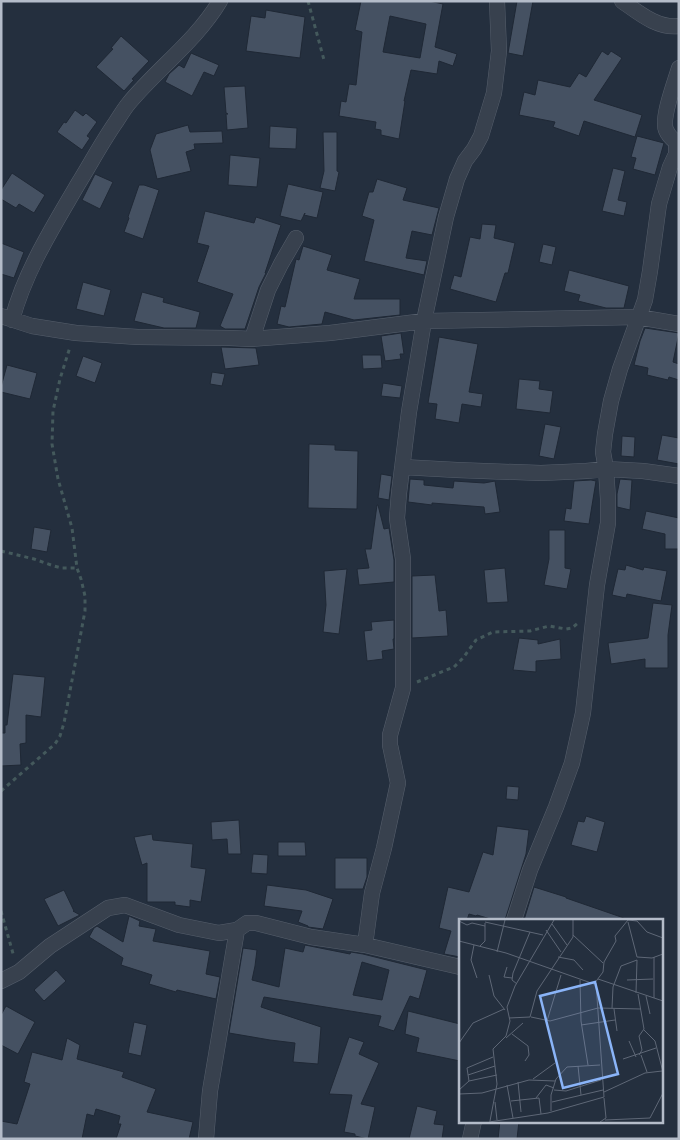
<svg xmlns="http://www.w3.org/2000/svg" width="680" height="1140" font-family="Lato,sans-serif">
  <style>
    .building { fill: #455162; stroke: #1f2835; fill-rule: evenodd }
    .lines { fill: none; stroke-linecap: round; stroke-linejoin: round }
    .minor-casing { stroke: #565f6c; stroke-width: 16 }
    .path { stroke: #44595c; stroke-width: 3; stroke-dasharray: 4 4; stroke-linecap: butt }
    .minor { stroke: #38414e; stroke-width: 15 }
    .inset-road { fill: none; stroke: #5e6776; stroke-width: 1 }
    .view { fill: #8ab4f8; fill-opacity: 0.15; stroke: #8ab4f8; stroke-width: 2.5 }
    .inset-edge { fill: none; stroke: #b4bcc9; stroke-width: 2.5 }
  </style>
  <rect width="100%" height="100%" fill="#242f3e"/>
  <path class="building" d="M361 1H429L443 4 435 47 457 54 453 66 439 61 437 74 411 70 404 101H405L399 139 381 135V130L375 129 376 122 339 116 341 101 346 102 349 84 356 85 362 32 355 30ZM390 16 426 24 420 58 383 52Z
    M517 1H533L523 56 508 53Z
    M266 10 305 17 300 58 246 51 251 16 265 18Z
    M121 36 149 61 132 79 134 80 124 91 96 67 113 49 111 48Z
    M602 51 608 55 611 51 622 58 594 100 642 115 635 137 584 121 579 136 553 127 555 122 519 115 524 92 535 95 538 80 570 87 579 73 586 77Z
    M191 53 219 65 214 76 204 72 192 96 165 82 169 74 179 65 184 68Z
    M245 86 248 128 227 130 226 114H228L226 113 224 87Z
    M75 110 83 116 86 113 97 122 87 136 90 138 82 150 57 132 64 122 66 123Z
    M188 125 190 132 222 131 223 143 194 144 195 149 186 152 191 171 157 179 150 150 156 134Z
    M270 126 297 128 296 149 269 148Z
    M323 132H337V171L339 172 335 191 320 188 324 171Z
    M637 136 664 143 655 175 633 169 636 158 631 157Z
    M230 155 260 158 257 187 228 185Z
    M613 168 625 171 618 200 627 202 624 216 602 211Z
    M12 173 45 195 34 213 19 204 16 208 1 199V190Z
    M95 174 113 182 100 209 82 200Z
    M377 179 407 188 403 200 439 208 432 235 412 231 406 258 427 261 424 275 364 261 374 220 362 216 369 192H373Z
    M288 184 323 192 317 218 304 215 305 213 301 221 280 216Z
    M139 185H144L159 190 143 239 124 232 129 218 128 217Z
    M205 211 254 223 256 217 281 225 265 273H266L259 287 245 329H225L220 326 233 294 197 282 209 246 197 243Z
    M482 224 496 225 494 238 515 243 508 273H505L496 302 450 289 454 275 461 277 470 237 480 239Z
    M1 243 24 252 14 278 1 274Z
    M543 244 556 247 552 265 539 262Z
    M303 246 332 255 327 270 360 279 354 299H400V315L354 320 325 312 322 324 289 327 277 324 281 306 285 307 296 259 299 260Z
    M569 270 629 286 624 308H606L578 301 580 295 564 291Z
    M83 282 111 290 104 316 76 309Z
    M142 292 164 298 163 302 200 312 196 328H164L134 321Z
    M645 328 679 333 673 362 679 364V380L669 377 668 380 647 375 648 368 634 365 640 341Z
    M401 333 404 354H400L401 359 385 361 381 336Z
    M439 337 478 344 469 392 483 394 481 407 462 404 459 423 435 419 437 404 428 403Z
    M221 347 256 348 259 365 225 369Z
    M362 355H381L382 368 363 369Z
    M83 356 102 363 95 383 76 376Z
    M7 365 37 373 30 399 1 392V387Z
    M212 372 225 374 222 386 210 384Z
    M519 379 540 381 539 389 553 391 550 413 516 409Z
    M383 383 402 386 400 398 381 396Z
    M545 424 561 427 554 459 539 456Z
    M662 435 679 438V464L657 460Z
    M622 436 635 437 634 457 621 456Z
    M309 444 335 445V450L358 451 357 509 308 508Z
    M381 474 392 476 389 500 378 498Z
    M410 479 424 480V485L453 488 454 481 484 483 495 481 500 512 485 514 484 507 432 503V505L408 502Z
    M620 479 632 480 630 510 617 507V494Z
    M591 480 596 481 589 524 564 521 566 508 571 509 574 481Z
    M377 505H378L384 529 389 528 394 560V582L359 585 357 569 369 568 365 549H371Z
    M646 511 679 518V549H665V534L642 529Z
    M34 527 51 530 47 552 31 549Z
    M549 530H565V568L571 569 567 589 544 585 549 559Z
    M626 565 643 570 644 567 667 571 661 601 627 594 626 598 612 595 618 569 625 570Z
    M505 568 508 602 487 603 484 570Z
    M347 569 339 634 323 632 326 605 324 571Z
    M435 575 439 611 446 610 448 636 412 638V576Z
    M653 603 672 605 668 635V668H645V659L611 664 608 643 648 638Z
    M394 620V639H393L394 649 382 651 383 659 367 661 364 631 372 630 371 622Z
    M519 638 538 640V644L560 639 561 659 536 661V672L513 670Z
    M13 674 45 677 41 717 26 715V743L20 744 21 765 1 766V733H5V725H7Z
    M507 786 519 787 518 800 506 799Z
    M586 816 605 822 597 852 571 845 578 821 584 822Z
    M239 820 241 854H228L227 839 212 840 211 822Z
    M497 826 529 830 526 854 505 920H494L477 915 476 916 469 914 467 920H460V957L444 954 451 931 439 928 448 887 469 892 483 852 493 855Z
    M152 834 153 840 193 844 191 867 206 869 201 902 190 900V907L175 905V902H147V863L142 865 134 837Z
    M278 842H305L306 856H278Z
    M253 854 268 855 267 874 251 873Z
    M335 858H367V877L363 889H335Z
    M267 885 306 890 333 899 323 929 308 927V926L298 922 302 911 264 906Z
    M534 887 566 897V898L624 918 623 920H524Z
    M64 890 74 911H73L80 915 58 926 44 899Z
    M129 916 140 921 139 926 156 929 153 941 210 951 206 974 220 977 216 999 177 990 176 992 149 984 152 975 121 965 123 958 89 937 94 928 97 926 123 942Z
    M305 945 350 954 351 952 363 954 427 970 419 999 410 996 394 1031 378 1026 381 1016 264 997 261 1007 321 1027 318 1064 293 1062 295 1043 270 1040 229 1033 243 948 257 950 255 966 252 980 279 987 285 948 303 952ZM362 962 389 970 382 1000 353 995Z
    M56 970 66 981 44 1001 34 990Z
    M6 1006 35 1022 18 1054 1 1045V1015Z
    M408 1011 460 1024V1061L416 1052 419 1038 405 1034Z
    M134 1022 147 1025 141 1056 128 1053Z
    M349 1037 364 1042 359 1054 379 1063 361 1104 375 1107 368 1139 355 1136V1134L344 1132 352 1095 329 1094Z
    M67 1038 80 1045 77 1059 124 1072 122 1077 156 1089 147 1112 193 1122 189 1139H116L121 1124H118L120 1116 96 1109 94 1116 87 1114 82 1139H1V1121L17 1124 30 1084 24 1082 32 1052 62 1060Z
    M417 1106 437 1111 434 1124 444 1125 442 1139H409Z
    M500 1121H519L517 1139H498Z"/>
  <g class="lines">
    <defs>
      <path id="minor" d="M622 1C639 13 658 29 679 26
        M1 316 32 326 76 333 138 337 230 338 252 339 330 333 424 321 638 317 679 324
        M12 320C25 271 53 227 78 184 91 163 102 142 116 122 120 116 124 109 129 103 158 68 196 41 220 1
        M252 339 268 290 281 264 296 238
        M402 467 457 470 541 473 586 471 606 469 643 471 679 476
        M514 920 530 870 556 807 572 763 583 713 597 585 608 523V499L606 469 603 452 605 434 611 401 620 369 645 300 650 271 659 204 670 167 676 154V142C672 139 668 135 666 130 661 118 675 82 679 68
        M365 945 372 893 384 848 398 783 390 745V735L403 688V559L397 518 399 493 409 412 424 321 446 217 457 179 465 161 474 149 481 136 494 93 499 51 497 1
        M1 981 19 972 50 946 108 908 125 905 179 925 219 933 237 930 247 923H256L311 937 365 945 460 967
        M206 1139 210 1091 237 930
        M470 1139 474 1121"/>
    </defs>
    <use href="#minor" class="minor-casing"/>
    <path class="path" d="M308 1 324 60
      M1 551 34 559 54 566 62 568H77
      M417 682 454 667 463 658 476 640 493 632 530 631 549 626 566 629 572 628 578 623
      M1 791 55 744 60 736 64 723 85 611V596L81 579 77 568 72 528 58 479 52 444 53 411 60 379 70 347
      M1 911 14 957"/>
    <use href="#minor" class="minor"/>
  </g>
  <g transform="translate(459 919)">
    <rect width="204" height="204" fill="#242f3e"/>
    <path class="inset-road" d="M169 1 178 2 188 13 204 19M0 2 8 6 13 4 26 7M26 3 84 16M169 3 178 38 193 39 204 35M93 5 108 26M87 11 102 33M114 16 144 44M0 22 47 34 135 65 144 53 145 43 157 22 156 17 169 1M15 26 12 41 18 59M21 27 26 22V4M38 33 46 1M99 38 115 41 124 51M48 48 45 58 53 59M30 56 35 77 46 91M139 60 204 82M121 61 122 102 129 146M168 61 194 60M58 65 53 61 54 54 71 13M177 74 178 41M179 75 185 110 180 117 183 131 180 136M187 77 191 95M195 79V38M153 89 154 68 162 47 178 41M155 90 158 112M72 98 91 102 139 89 182 90M50 99 71 98 78 72 114 18V1M88 102 102 56M122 106 156 101M185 111 196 122 204 153M53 115 69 127 70 136 66 142M47 119 64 104M170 122 177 138M0 124 14 104 45 90M182 136 188 153M164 140 197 129M119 147 122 176M9 156 36 147M74 160 96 144M10 162 38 156M59 163 62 193M48 166 54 199M0 171 10 162 8 149 34 138M95 171 107 172 142 161M145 173 186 154 203 152M0 175 23 174 70 161 96 162M77 179 87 166 95 169M52 182 80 179 82 195M36 183 38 201M93 183 144 171M92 192V176L97 160 108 148 141 146M146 201 191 199 204 174M31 202 38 165 34 130 47 117 51 102 48 88 56 67 95 1M30 203 89 194 145 178 137 64M141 203 147 199 145 179"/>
    <path class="view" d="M136 63 159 155 104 169 81 77Z"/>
    <rect width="204" height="204" class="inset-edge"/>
  </g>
  <rect width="680" height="1140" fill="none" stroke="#b4bcc9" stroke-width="5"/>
</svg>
